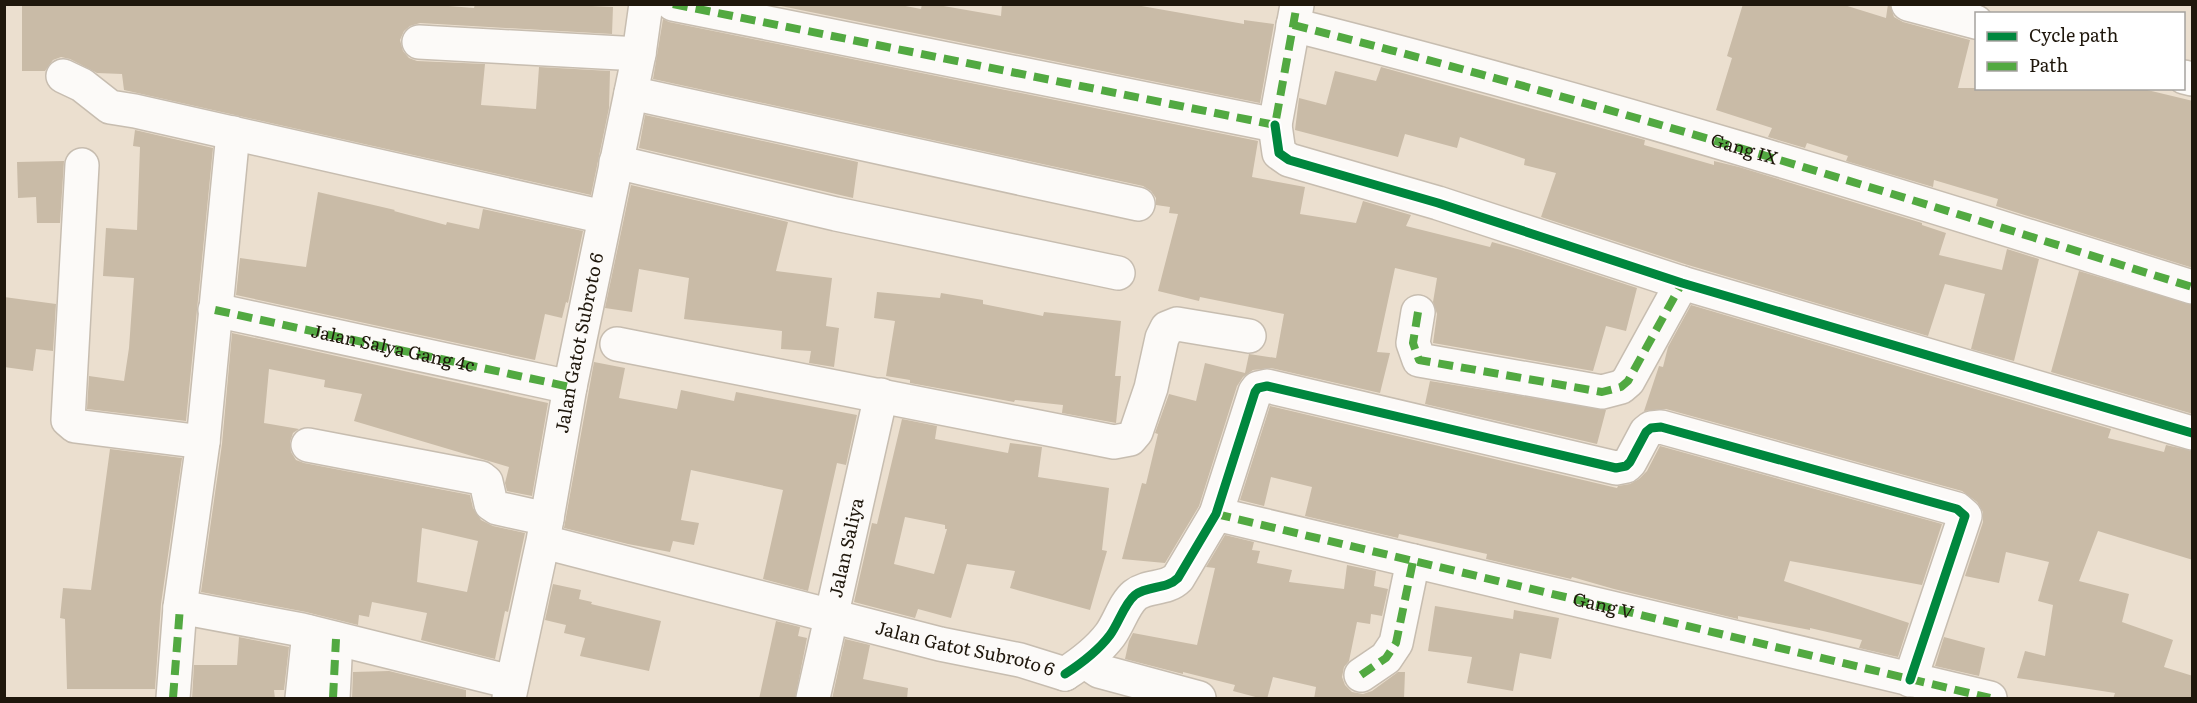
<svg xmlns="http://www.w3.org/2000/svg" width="2197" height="703" font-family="Literata,serif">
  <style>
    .building { fill: #c9bba7; fill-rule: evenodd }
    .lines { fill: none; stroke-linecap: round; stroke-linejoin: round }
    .minor-casing { stroke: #c7bdb0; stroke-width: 36 }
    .minor { stroke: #fcfaf8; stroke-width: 33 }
    .quiet { stroke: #52a941; stroke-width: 8; stroke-dasharray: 15 8; stroke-linecap: butt }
    .cycleway-casing { stroke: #fff; stroke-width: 13 }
    .cycleway { stroke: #00873e; stroke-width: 9 }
    .labels { text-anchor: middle; stroke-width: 6; stroke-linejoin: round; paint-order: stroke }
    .street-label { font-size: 18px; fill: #1f170c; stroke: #fff }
  </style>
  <rect width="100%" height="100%" fill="#ebdfcf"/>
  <path class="building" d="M22 4H423L474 8 475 4H550L613 7 612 34 420 23 410 26 404 31 400 40 403 51 409 58 417 61 485 64 481 105 536 109 539 67 610 71 609 108 591 195 124 90 122 74 97 73 70 59 61 57 53 60 45 71H22Z
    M771 4H895L921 9 922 4H932L1001 16 1002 4H1130L1244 24V20L1274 24 1260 103Z
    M1743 4H1841L1886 18 1888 4H1890L1894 17 1903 22 1970 40 1958 88H2139L2193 101V268L1996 206 1998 199 1934 180 1933 187 1846 161 1848 156 1807 143 1805 148 1768 137 1772 128 1716 110 1732 58 1727 56Z
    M663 19 669 22 1258 141 1252 177 1305 187 1300 214 1356 223 1363 201 1411 215 1406 226 1490 247 1492 242 1521 250 1637 288 1626 331 1606 326 1593 371 1433 343 1437 314 1433 302 1437 278 1395 268 1377 352 1390 353 1380 393 1271 368 1253 370 1243 377 1237 386 1199 506 1165 563 1122 559 1142 483 1146 484 1158 434 1155 433 1169 394 1196 401 1205 363 1245 373 1249 354 1276 358 1284 314 1200 297 1199 301 1158 291 1178 214 1169 213 1170 207 1156 205V198L1151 191 1143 186 653 79Z
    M1381 67 1627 135 1645 140 1644 145 1714 165V161L1739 167 1922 223V225L1946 233 1939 255 2002 270 2007 249 2039 259 2014 361 1971 349 1985 294 1945 284 1928 336 1688 265 1541 217 1556 173 1524 165 1525 159 1460 137 1457 148 1405 134 1398 157 1295 130 1299 98 1326 105 1335 71 1376 81Z
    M645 115 858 162 853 198 639 148Z
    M135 130 213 148 186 421 87 409 89 376 124 381 129 348 134 278 103 276 106 228 137 230 140 147 133 146Z
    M64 161 60 223H37L36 197 18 198 17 162Z
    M631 185 788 222 776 271 832 278 826 326 839 328 834 367 809 363 811 351 781 349 782 331 684 319 689 278 639 269 632 312 605 308Z
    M318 192 395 210 394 211 446 225 447 222 479 229 483 209 583 231 568 303 566 302 562 318 545 314 535 360 236 295 240 258 306 267Z
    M2079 271 2193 305V414L2051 372Z
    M877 292 940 298 941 293 983 300V304L1043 316 1044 312 1121 321 1115 376H1121L1116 423 1062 413 1063 405 1015 400 1014 402 910 383V380L886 376 895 321 874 318Z
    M4 297 56 304 53 351 36 349 33 371 4 367Z
    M1691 305 2111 429 2108 438 2164 452 2166 445 2193 451V560L2098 531 2079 581 2129 594 2122 622 2173 640 2164 667 2193 676V699H2113L2115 693 2017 678 2025 651 2045 656 2053 605 2038 601 2049 562 2006 552 1999 583 1965 576 1983 522V512L1977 502 1962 491 1666 409 1644 411 1659 366 1663 367 1668 347Z
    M232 333 548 403 532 496 507 491 505 483 509 467 354 421 362 394 324 387 325 380 269 369 264 423 299 429 293 433 290 442 291 452 296 460 304 463 470 495 473 508 481 520 493 526 525 533 508 612 505 611 495 659 421 640 427 613 372 602 369 617 359 615 358 625 306 612 201 592 222 444ZM422 528 478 541 467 592 417 582Z
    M594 362 625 368 619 398 677 409 681 390 734 401 736 392 857 415 846 465 837 463 808 591 763 579 783 490 691 470 681 520 699 523 694 545 673 541 670 552 628 544 564 528Z
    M1430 381 1606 410 1597 444 1425 404Z
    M1270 406 1617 488 1618 486 1630 484 1639 479 1647 471 1660 446 1942 524 1922 585 1790 561 1784 581 1909 623 1898 657 1859 648 1862 640 1810 628V630L1738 616V619L1614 589 1572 577 1571 579 1486 559 1487 554 1399 534 1398 538 1305 516 1312 487 1271 477 1264 506 1240 500Z
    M902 419 937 426 935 439 1008 453 1010 443 1042 447 1038 477 1109 488 1102 550 1107 551 1090 610 1010 588 1015 571 967 564 951 618 918 609 915 618 854 602 872 523 877 524ZM905 517 945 525V529H947L934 574 894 564Z
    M110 449 182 458 161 604 155 689H67L65 619 60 618 63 588 91 590Z
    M1225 535 1254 542 1252 550 1260 551 1257 563 1292 570 1289 582 1344 589 1347 565 1376 571 1374 586 1388 589 1382 616 1371 614 1370 624 1357 622 1349 661 1344 667 1342 677 1345 685 1352 692 1363 694 1372 691 1398 672H1405L1404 699H1314L1316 687 1273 677 1267 699H1263L1233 691 1235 685 1183 672V674L1125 659 1129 641 1133 633 1197 645 1215 568 1206 567Z
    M553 584 581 590 579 599 592 602 591 604 661 621 649 671 580 656 585 638 564 633 566 625 545 620Z
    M1435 606 1513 619 1514 610 1559 618 1551 659 1520 653 1513 691 1467 683 1472 657 1428 651Z
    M776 621 800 627 798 636 807 638 795 699H759Z
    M239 637 289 647 284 690H274L275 699H192L194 665H237Z
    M1944 637 1985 648 1979 676 1935 666Z
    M845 639 870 645 863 679 908 688 907 699H832Z
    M389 671 466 690V699H352L353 672Z"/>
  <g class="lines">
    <defs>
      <g id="minor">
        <path d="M673 4 1275 125 1297 5"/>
        <path d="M1908 4 1976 22"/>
        <path d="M1293 25C1596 101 1895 194 2192 287"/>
        <path d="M419 42 639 54"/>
        <path d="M63 76 82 85 110 107 135 111 604 217"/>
        <path d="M2184 77 2192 79"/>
        <path d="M631 93 1138 204"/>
        <path d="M1275 125 1279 153 1289 160 1438 203 1682 283 2192 433"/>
        <path d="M616 162 836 214 1118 273"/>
        <path d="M82 165 68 420 75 426 203 442"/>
        <path d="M215 310 570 387"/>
        <path d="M1418 312 1413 343 1419 360 1602 392 1621 387 1628 381 1682 283"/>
        <path d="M617 344 1114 442 1130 439 1136 432 1151 388 1162 338 1167 328 1177 324 1249 336"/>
        <path d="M308 445 481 478 486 482 491 504 497 508 547 519"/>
        <path id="s1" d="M1216 514 1990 698"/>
        <path id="s2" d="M552 544 940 644 1020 660 1065 674"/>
        <path d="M180 607 302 630 511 682"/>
        <path d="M1084 661 1099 671 1199 698"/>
        <path d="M1065 674C1082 663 1098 651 1110 635 1119 623 1124 604 1135 595 1148 585 1166 590 1178 578L1216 514 1255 392 1258 388 1267 386 1616 468 1626 466 1630 462 1646 432 1651 428 1661 427 1957 509 1965 516 1910 680"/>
        <path d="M1361 675 1386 658 1396 643 1413 561"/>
        <path d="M173 698 180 607 203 442 233 133"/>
        <path d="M302 698 309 632"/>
        <path d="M333 698 336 639"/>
        <path id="s3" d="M509 698 543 541 570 387 639 54 646 4"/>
        <path id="s4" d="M813 698 881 395"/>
      </g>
    </defs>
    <use href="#minor" class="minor-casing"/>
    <use href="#minor" class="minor"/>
    <g class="quiet">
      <path d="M673 4 1275 125 1297 4"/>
      <path id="s5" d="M1293 25C1596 101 1895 194 2192 287"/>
      <path id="s6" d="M215 310 570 387"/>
      <path d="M1418 312 1413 343 1419 360 1602 392 1621 387 1628 381 1682 283"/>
      <path d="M1216 514 1990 698"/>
      <path d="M1361 675 1386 658 1396 643 1413 561"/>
      <path d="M173 698 180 607"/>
      <path d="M333 698 336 639"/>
    </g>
    <defs>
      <path id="cycleway" d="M1275 125 1279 153 1289 160 1438 203 1682 283 2192 433
        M1065 674C1082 663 1098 651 1110 635 1119 623 1124 604 1135 595 1148 585 1166 590 1178 578L1216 514 1255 392 1258 388 1267 386 1616 468 1626 466 1630 462 1646 432 1651 428 1661 427 1957 509 1965 516 1910 680"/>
    </defs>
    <use href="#cycleway" class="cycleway-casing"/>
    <use href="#cycleway" class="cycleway"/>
  </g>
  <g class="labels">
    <g class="street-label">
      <text dy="6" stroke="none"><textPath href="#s5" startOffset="468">Gang IX</textPath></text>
      <text dy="6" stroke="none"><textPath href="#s3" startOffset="362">Jalan Gatot Subroto 6</textPath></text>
      <text dy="6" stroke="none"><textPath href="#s6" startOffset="182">Jalan Salya Gang 4c</textPath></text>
      <text dy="6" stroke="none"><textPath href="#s4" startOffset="154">Jalan Saliya</textPath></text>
      <text dy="6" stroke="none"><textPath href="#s1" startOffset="398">Gang V</textPath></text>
      <text dy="6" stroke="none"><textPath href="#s2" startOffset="426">Jalan Gatot Subroto 6</textPath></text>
    </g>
  </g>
  <rect width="2197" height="703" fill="none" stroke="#1f170c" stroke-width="12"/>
  <rect x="1975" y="12" width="210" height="78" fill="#ffffff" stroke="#a5a29e" stroke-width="1.5"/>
  <rect x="1987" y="32" width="30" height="9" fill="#00873e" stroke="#a5a29e" stroke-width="1.5"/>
  <text x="2029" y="42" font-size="18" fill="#1f170c">Cycle path</text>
  <rect x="1987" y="62" width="30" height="9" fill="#52a941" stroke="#a5a29e" stroke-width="1.5"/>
  <text x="2029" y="72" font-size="18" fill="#1f170c">Path</text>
</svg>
